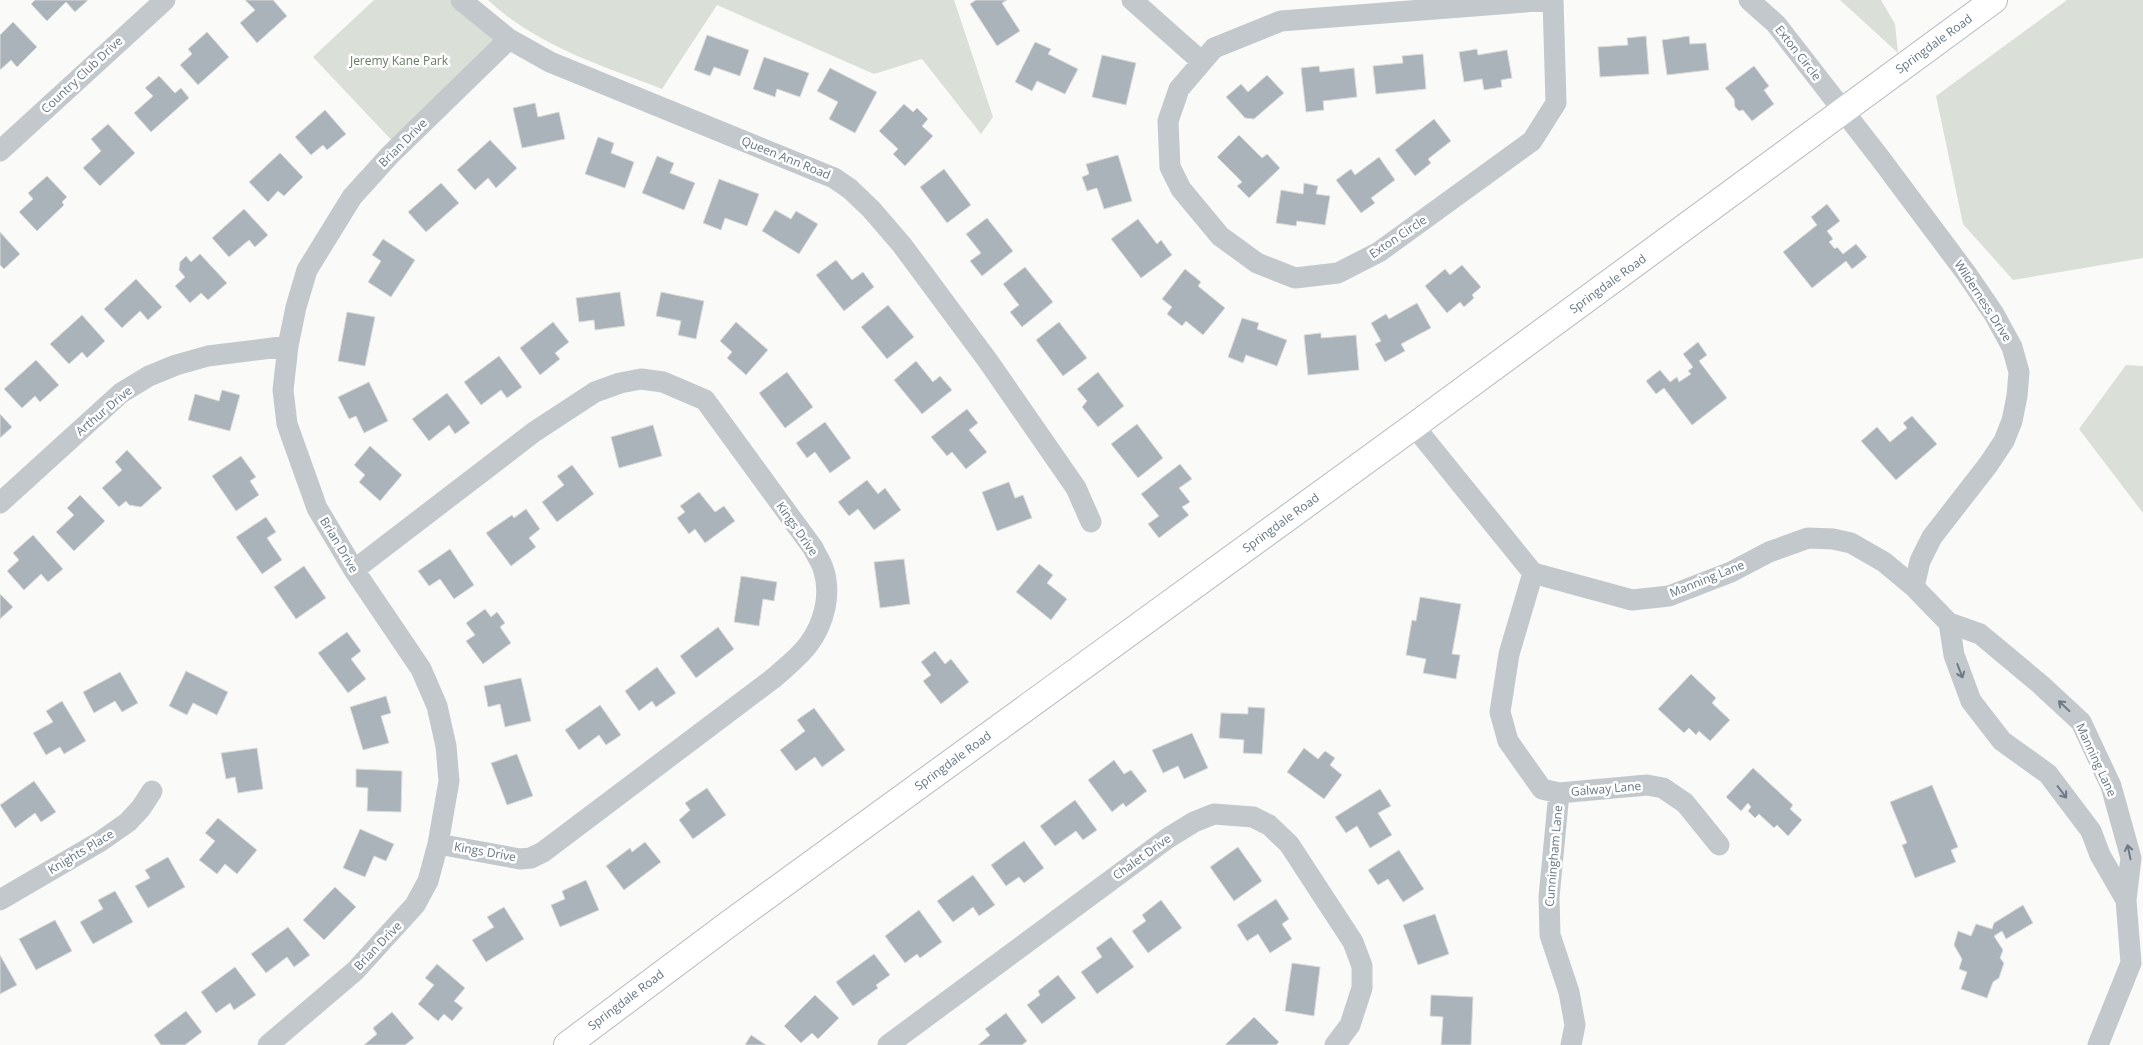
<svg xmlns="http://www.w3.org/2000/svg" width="2143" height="1045" font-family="'Open Sans',sans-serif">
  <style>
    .green { fill: #dadfd7 }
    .building { fill: #aab3b9; stroke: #dcdcda }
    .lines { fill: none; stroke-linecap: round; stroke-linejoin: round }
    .major-casing { stroke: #b5babe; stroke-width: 28 }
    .minor { stroke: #c3c8cc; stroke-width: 21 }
    .major { stroke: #fff; stroke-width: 26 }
    .oneway { stroke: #6a7a87 }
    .labels { text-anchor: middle; stroke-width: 5; stroke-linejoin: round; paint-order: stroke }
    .street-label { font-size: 12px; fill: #657683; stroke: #fff }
    .park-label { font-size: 12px; fill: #687a64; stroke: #fff }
  </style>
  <rect width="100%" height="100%" fill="#fafaf8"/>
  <path class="green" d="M374 0H461L509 39 398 147 313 57Z
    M488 0H954L993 117 981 134 922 59 874 74 717 5 662 89C601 65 537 46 488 0Z
    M1840 0H1881L1895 24 1898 53Z
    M2067 0H2143V258L2013 280 1963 224 1936 96Z
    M2126 365 2143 366V513L2079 429Z"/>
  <path class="building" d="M35 0H88L75 12 66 2 47 21 31 4Z
    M245 0H273L287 16 257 43 240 23 255 10Z
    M976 0H1007L1002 3 1020 31 997 46 970 4Z
    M13 22 37 47 17 67 11 60 0 70V35Z
    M207 32 229 57 198 85 180 65 192 54 188 49Z
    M707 35 749 50 740 76 714 67 710 76 694 70Z
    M1646 36 1649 74 1600 77 1598 47 1628 45 1627 38Z
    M1689 36 1690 44 1706 43 1709 70 1667 75 1662 40Z
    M1035 42 1051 49 1048 54 1078 69 1065 94 1037 81 1032 91 1015 82Z
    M1477 49 1478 55 1507 50 1512 78 1501 80 1502 87 1484 90 1482 79 1464 82 1459 52Z
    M1423 54 1426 89 1376 94 1373 66 1403 63 1402 56Z
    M1102 55 1136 63 1126 105 1092 97Z
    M764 57 809 73 800 97 777 89 775 97 753 89Z
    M1319 66 1320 72 1354 68 1357 97 1323 101 1324 110 1306 112 1301 68Z
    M1754 66 1769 86 1764 90 1774 104 1752 121 1743 110 1739 111 1735 107 1734 99 1725 88Z
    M830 68 877 92 855 133 829 119 838 102 817 91Z
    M1267 75 1284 93 1254 119 1245 118 1226 97 1241 84 1248 92Z
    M159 76 175 93 181 88 189 98 151 132 134 113 153 96 145 88Z
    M535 103 538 117 559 112 565 139 522 148 513 108Z
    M904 104 913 112 917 108 928 119 922 126 933 136 905 166 893 154 898 149 879 131Z
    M325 110 346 134 327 150 323 145 311 155 295 137Z
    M1434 119 1451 141 1428 159 1431 163 1415 176 1395 150Z
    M108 124 135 153 100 186 83 168 101 151 91 139Z
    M1239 135 1262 158 1267 154 1280 168 1249 198 1237 186 1242 182 1217 157Z
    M598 137 614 143 611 153 634 162 625 188 585 174Z
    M490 140 517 168 496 188 488 178 475 190 457 170Z
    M280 153 303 177 284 196 278 191 268 202 249 182Z
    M1118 155 1132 201 1104 209 1097 188 1087 191 1082 177 1089 174 1086 164Z
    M657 156 674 163 670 173 695 183 684 210 642 193Z
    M1379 157 1395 180 1371 198 1375 203 1361 213 1336 180 1351 169 1355 175Z
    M944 169 971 205 947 223 920 187Z
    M47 176 67 197 62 202 64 205 37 231 19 212 33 199 28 193Z
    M719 179 759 194 747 226 725 218 721 230 703 223Z
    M441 183 459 203 426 232 408 212Z
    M1304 183 1318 186 1316 194 1330 196 1325 225 1297 221 1296 226 1276 223 1281 190 1303 194Z
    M1827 204 1840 221 1827 231 1833 239 1829 242 1835 249 1837 247 1843 254 1856 244 1867 257 1852 269 1846 261 1812 288 1783 252 1817 225 1811 217Z
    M244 209 268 235 255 247 249 240 229 257 212 238Z
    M775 210 791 219 796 211 818 224 799 254 762 231Z
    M987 218 1013 251 982 276 970 261 981 253 966 234Z
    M1138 219 1157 244 1161 240 1172 255 1141 278 1111 239Z
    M0 232 20 254 4 269 0 265Z
    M383 239 415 260 391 297 368 282 381 261 372 255Z
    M200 254 227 283 208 300 201 293 190 303 175 286 185 277 179 270 180 262 186 256 191 262Z
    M836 260 852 280 863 272 874 287 844 311 816 275Z
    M1462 265 1481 287 1472 295 1474 298 1464 307 1460 302 1447 313 1425 286 1445 269 1450 275Z
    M1025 267 1053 302 1022 327 1010 312 1019 305 1003 284Z
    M1185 269 1201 282 1198 286 1225 308 1203 335 1186 321 1182 326 1167 314 1172 307 1162 299Z
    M136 279 162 307 148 320 140 311 122 328 104 309Z
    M620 292 625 326 595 330 594 320 579 322 576 298Z
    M661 292 704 301 696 339 678 335 681 321 656 316Z
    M1417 303 1431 328 1401 344 1405 351 1385 362 1375 344 1381 341 1371 323 1386 314 1389 319Z
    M888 305 914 337 887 359 861 327Z
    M347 312 375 317 365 366 338 361Z
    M82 315 105 341 87 358 82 352 69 364 50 344Z
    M1242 318 1259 323 1257 329 1287 340 1277 366 1246 355 1243 363 1228 357Z
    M553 322 569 342 555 353 560 359 540 375 520 348Z
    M736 322 768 350 746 375 727 358 732 352 720 341Z
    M1059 322 1087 358 1063 376 1036 340Z
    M1321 333V338L1356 335 1359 370 1308 375 1304 335Z
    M1698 342 1707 355 1699 361 1727 398 1692 425 1664 388 1656 394 1646 381 1660 370 1670 382 1677 377 1679 382 1691 374 1688 371 1693 367 1683 354Z
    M499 356 522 387 507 398 501 390 481 405 464 382Z
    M36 360 59 385 40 402 35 396 22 408 4 389Z
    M916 361 933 382 940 376 952 390 922 414 894 380Z
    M787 372 813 407 785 428 759 393Z
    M1098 372 1124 406 1098 427 1082 407 1087 401 1077 389Z
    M369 382 388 421 364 433 356 416 349 419 338 397Z
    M222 390 240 395 230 431 188 420 195 394 219 401Z
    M447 393 470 423 455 434 449 425 429 441 412 419Z
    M967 409 978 423 969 430 987 452 966 469 952 452 947 456 931 437Z
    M0 414 12 427 0 438Z
    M1912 416 1937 444 1896 480 1861 441 1877 427 1890 442 1907 428 1903 423Z
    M825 422 851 458 830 473 815 452 807 458 796 443Z
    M1137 424 1163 458 1138 478 1111 444Z
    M653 425 662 456 619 468 611 437Z
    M370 446 402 475 380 501 359 482 365 475 354 465Z
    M127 450 162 488 141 507 129 505 126 501 119 507 102 488 122 470 115 462Z
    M241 456 256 477 250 481 259 495 236 511 212 476Z
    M1180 464 1192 479 1179 488 1190 502 1182 507 1189 515 1159 538 1148 524 1159 516 1141 494Z
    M572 465 594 494 557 522 542 502 564 485 557 476Z
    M867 480 878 494 885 488 901 510 874 530 858 509 849 516 838 502Z
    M1009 482 1015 498 1023 495 1032 518 997 531 982 492Z
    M699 492 715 512 724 506 735 521 705 543 695 529 689 534 677 518 685 512 680 506Z
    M80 495 105 521 74 551 56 532 74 515 67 508Z
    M526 509 540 529 529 538 536 547 511 566 486 533 512 515 514 518Z
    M266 517 276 532 267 538 282 560 262 574 236 537Z
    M33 535 63 569 48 582 41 574 24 590 7 571 19 560 13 553Z
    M450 549 474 585 454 599 440 579 429 586 418 571Z
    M904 559 910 604 880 608 874 562Z
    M1039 564 1053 575 1047 583 1067 599 1051 620 1016 592Z
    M304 566 326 598 296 619 274 587Z
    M741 576 777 582 774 601 763 599 759 626 734 622Z
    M0 594 13 607 0 619Z
    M1420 597 1461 604 1452 654 1460 655 1456 679 1423 673 1426 659 1406 655 1412 620 1416 621Z
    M485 609 491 617 497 612 505 623 500 627 511 643 483 664 466 641 475 635 466 623Z
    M718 627 734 649 696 678 680 656Z
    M347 632 361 651 351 659 366 679 348 693 318 653Z
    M935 651 945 664 951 659 969 682 941 704 923 681 931 675 921 662Z
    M657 667 676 693 656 707 652 701 639 711 625 691Z
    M186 671 228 692 217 715 193 703 187 715 169 706Z
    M120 672 138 703 122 712 115 701 94 713 83 692Z
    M1691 674 1716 698 1712 703 1730 720 1710 741 1699 731 1696 735 1689 728 1684 733 1658 709Z
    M521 678 531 721 505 727 500 704 488 707 484 686Z
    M386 696 391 713 381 716 389 743 363 750 350 707Z
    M62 701 86 741 64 754 60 747 46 755 33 733 53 722 46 711Z
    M600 705 621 735 606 745 599 735 579 750 565 730Z
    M1248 707 1265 708 1262 754 1243 753 1244 740 1219 738 1221 713 1248 714Z
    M814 708 845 750 822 767 815 757 796 771 780 750 805 731 797 720Z
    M1192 733 1208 768 1184 779 1178 766 1163 773 1152 750Z
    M257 748 263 789 238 793 235 777 226 779 221 753Z
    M1304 748 1318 759 1325 751 1335 758 1330 765 1342 775 1324 799 1287 772Z
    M517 754 533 796 507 805 491 763Z
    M1114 760 1124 774 1131 770 1147 791 1126 807 1123 803 1112 812 1088 780Z
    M1753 768 1793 805 1790 809 1802 820 1788 836 1777 825 1774 828 1759 814 1755 818 1748 811 1751 807 1748 803 1741 811 1726 797Z
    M356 769 402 771 401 812 367 811 368 788 356 787Z
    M34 781 56 812 41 822 35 813 15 828 0 805Z
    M1932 785 1958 847 1951 850 1956 862 1915 878 1902 845 1907 843 1890 802Z
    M707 788 726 815 693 839 679 820 690 810 685 803Z
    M1380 789 1391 806 1378 813 1392 835 1370 848 1357 826 1346 833 1335 817Z
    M1075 800 1097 830 1083 840 1076 831 1055 846 1040 826Z
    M218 818 257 850 237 874 225 864 217 874 199 860 215 841 205 833Z
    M360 829 394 844 386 861 374 856 365 877 343 868Z
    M1024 841 1044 868 1024 883 1019 877 1006 886 991 865Z
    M645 842 661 862 624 890 606 866 630 848 632 852Z
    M1238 847 1262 881 1234 901 1210 867Z
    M1399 850 1424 889 1403 902 1388 879 1378 885 1368 870Z
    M168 857 185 887 148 908 135 886 150 878 145 870Z
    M973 875 995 905 979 916 973 907 953 922 937 901Z
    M586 880 599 910 560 927 551 905 565 899 562 891Z
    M335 887 356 907 324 940 303 920Z
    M115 891 133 922 93 944 80 922 103 909 98 900Z
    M1276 899 1289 919 1282 924 1292 939 1270 953 1258 934 1247 941 1237 925Z
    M1161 900 1182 928 1148 953 1132 931 1146 921 1142 915Z
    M2023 905 2033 923 2006 939 2002 931 1994 936 2003 950 2000 958 2004 963 1999 978 1993 982 1987 998 1961 989 1967 972 1959 969 1962 959 1954 945 1958 931 1971 936 1976 924 1992 929 1994 923Z
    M504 907 524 939 486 962 472 940 494 927 487 917Z
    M919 910 942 942 920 958 917 954 905 963 885 936Z
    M1435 914 1449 954 1418 965 1403 925Z
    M55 920 72 951 36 970 19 939Z
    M288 927 310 955 294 967 287 957 266 973 251 954Z
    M1111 937 1134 967 1097 994 1081 972 1102 957 1096 948Z
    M874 954 890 975 876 985 878 988 853 1006 836 982Z
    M0 955 17 985 0 994Z
    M1292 963 1320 967 1314 1016 1285 1011Z
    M437 964 465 988 454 1001 463 1008 452 1021 444 1014 438 1021 418 1004 434 985 425 978Z
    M235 967 256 995 234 1010 230 1003 216 1013 201 992Z
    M1058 975 1076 998 1042 1024 1027 1005 1040 995 1038 991Z
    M815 995 839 1018 818 1039 812 1033 801 1043 784 1026Z
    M1431 995 1473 997 1471 1045H1441L1443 1017 1430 1016Z
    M186 1011 202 1032 185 1045H161L154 1035Z
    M392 1012 414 1038 405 1045H364L377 1034 373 1028Z
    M1006 1013 1027 1041 1022 1045H978L990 1035 985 1029Z
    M1254 1017 1279 1042 1276 1045H1225Z
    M751 1035 766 1045H745Z"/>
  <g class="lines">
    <defs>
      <path id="major" d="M567 1045 730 923 1414 426 1994 0"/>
    </defs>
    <use href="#major" class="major-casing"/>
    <path class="minor" d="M461 0 509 39 550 62 834 178 850 189 871 209 902 245 988 361 1076 488 1091 522
      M1132 0 1202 62
      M1550 0 1281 21 1214 48 1179 89 1168 121 1170 167 1181 189 1220 236 1257 263 1295 278 1338 273 1379 252 1532 141 1556 103 1553 0
      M1749 0 1776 24 1880 158 1966 273 1994 314 2012 347 2019 372 2017 396 2012 421 2004 441 1988 465 1932 537 1920 561 1914 587
      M0 151 165 0
      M1414 426 1533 573 1632 600 1669 596 1731 572 1769 552 1808 538 1833 539 1851 543 1884 562 1914 587 1949 623 1980 634 2040 684 2081 722 2111 786 2131 858 2126 900
      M0 503 121 393 149 376 176 365 208 356 288 346
      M354 570 534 432 595 392 620 383 641 379 663 382 705 400 813 548C816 555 821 561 823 568 832 594 824 624 808 645 799 657 786 667 775 677L543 852 531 858 520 859 438 844
      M1533 573 1509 654 1500 712 1508 741 1542 789 1559 793 1549 897 1550 935 1569 992 1575 1025 1571 1045
      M1949 623 1954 655 1971 701 2002 741 2048 774 2091 831 2100 855 2126 900 2131 963 2098 1045
      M1559 793 1647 785 1663 788 1685 803 1719 845
      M0 900 101 841 128 822 141 808 152 791
      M268 1045 355 971 415 905 428 881 438 844 449 781 446 746 437 706 421 669 354 570 317 508 287 424 283 390 288 346 296 307 307 270 352 197 390 155 509 39
      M888 1045 1168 838 1194 822 1214 814 1253 817 1269 825 1289 844 1353 942 1362 966V988L1350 1025 1335 1045"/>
    <use href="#major" class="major"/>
  </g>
  <defs><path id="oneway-shaft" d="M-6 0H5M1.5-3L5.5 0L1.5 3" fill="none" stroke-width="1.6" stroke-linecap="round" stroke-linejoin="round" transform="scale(1.25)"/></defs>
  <g class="oneway">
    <use href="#oneway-shaft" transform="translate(1960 671) rotate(69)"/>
    <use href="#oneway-shaft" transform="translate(2064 706) rotate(-137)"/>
    <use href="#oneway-shaft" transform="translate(2062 792) rotate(53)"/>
    <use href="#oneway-shaft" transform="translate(2129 852) rotate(-102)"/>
  </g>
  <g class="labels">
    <g class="street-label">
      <text transform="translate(1934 44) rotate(-36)" y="4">Springdale Road</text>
      <text transform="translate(1798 53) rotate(52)" y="4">Exton Circle</text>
      <text transform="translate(82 75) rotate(-43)" y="4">Country Club Drive</text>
      <text transform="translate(403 143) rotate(-45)" y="4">Brian Drive</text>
      <text transform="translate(786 158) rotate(22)" y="4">Queen Ann Road</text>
      <text transform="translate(1398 237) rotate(-34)" y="4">Exton Circle</text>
      <text transform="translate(1608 284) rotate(-36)" y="4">Springdale Road</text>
      <text transform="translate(1983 301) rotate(57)" y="4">Wilderness Drive</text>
      <text transform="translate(104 411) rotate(-40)" y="4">Arthur Drive</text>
      <text transform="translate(1281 523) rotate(-36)" y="4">Springdale Road</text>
      <text transform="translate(797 529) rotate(55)" y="4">Kings Drive</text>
      <text transform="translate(339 545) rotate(59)" y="4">Brian Drive</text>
      <text transform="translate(1707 579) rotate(-22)" y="4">Manning Lane</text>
      <text transform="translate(2096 760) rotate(65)" y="4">Manning Lane</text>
      <text transform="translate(953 761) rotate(-36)" y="4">Springdale Road</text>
      <text transform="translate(1606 789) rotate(-5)" y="4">Galway Lane</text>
      <text transform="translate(81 852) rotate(-31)" y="4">Knights Place</text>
      <text transform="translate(485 852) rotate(10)" y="4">Kings Drive</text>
      <text transform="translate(1554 856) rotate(-85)" y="4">Cunningham Lane</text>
      <text transform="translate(1142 857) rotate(-36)" y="4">Chalet Drive</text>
      <text transform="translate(378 946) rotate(-46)" y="4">Brian Drive</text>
      <text transform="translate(626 1000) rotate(-37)" y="4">Springdale Road</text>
    </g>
    <g class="park-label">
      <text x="399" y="65">Jeremy Kane Park</text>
    </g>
  </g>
</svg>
